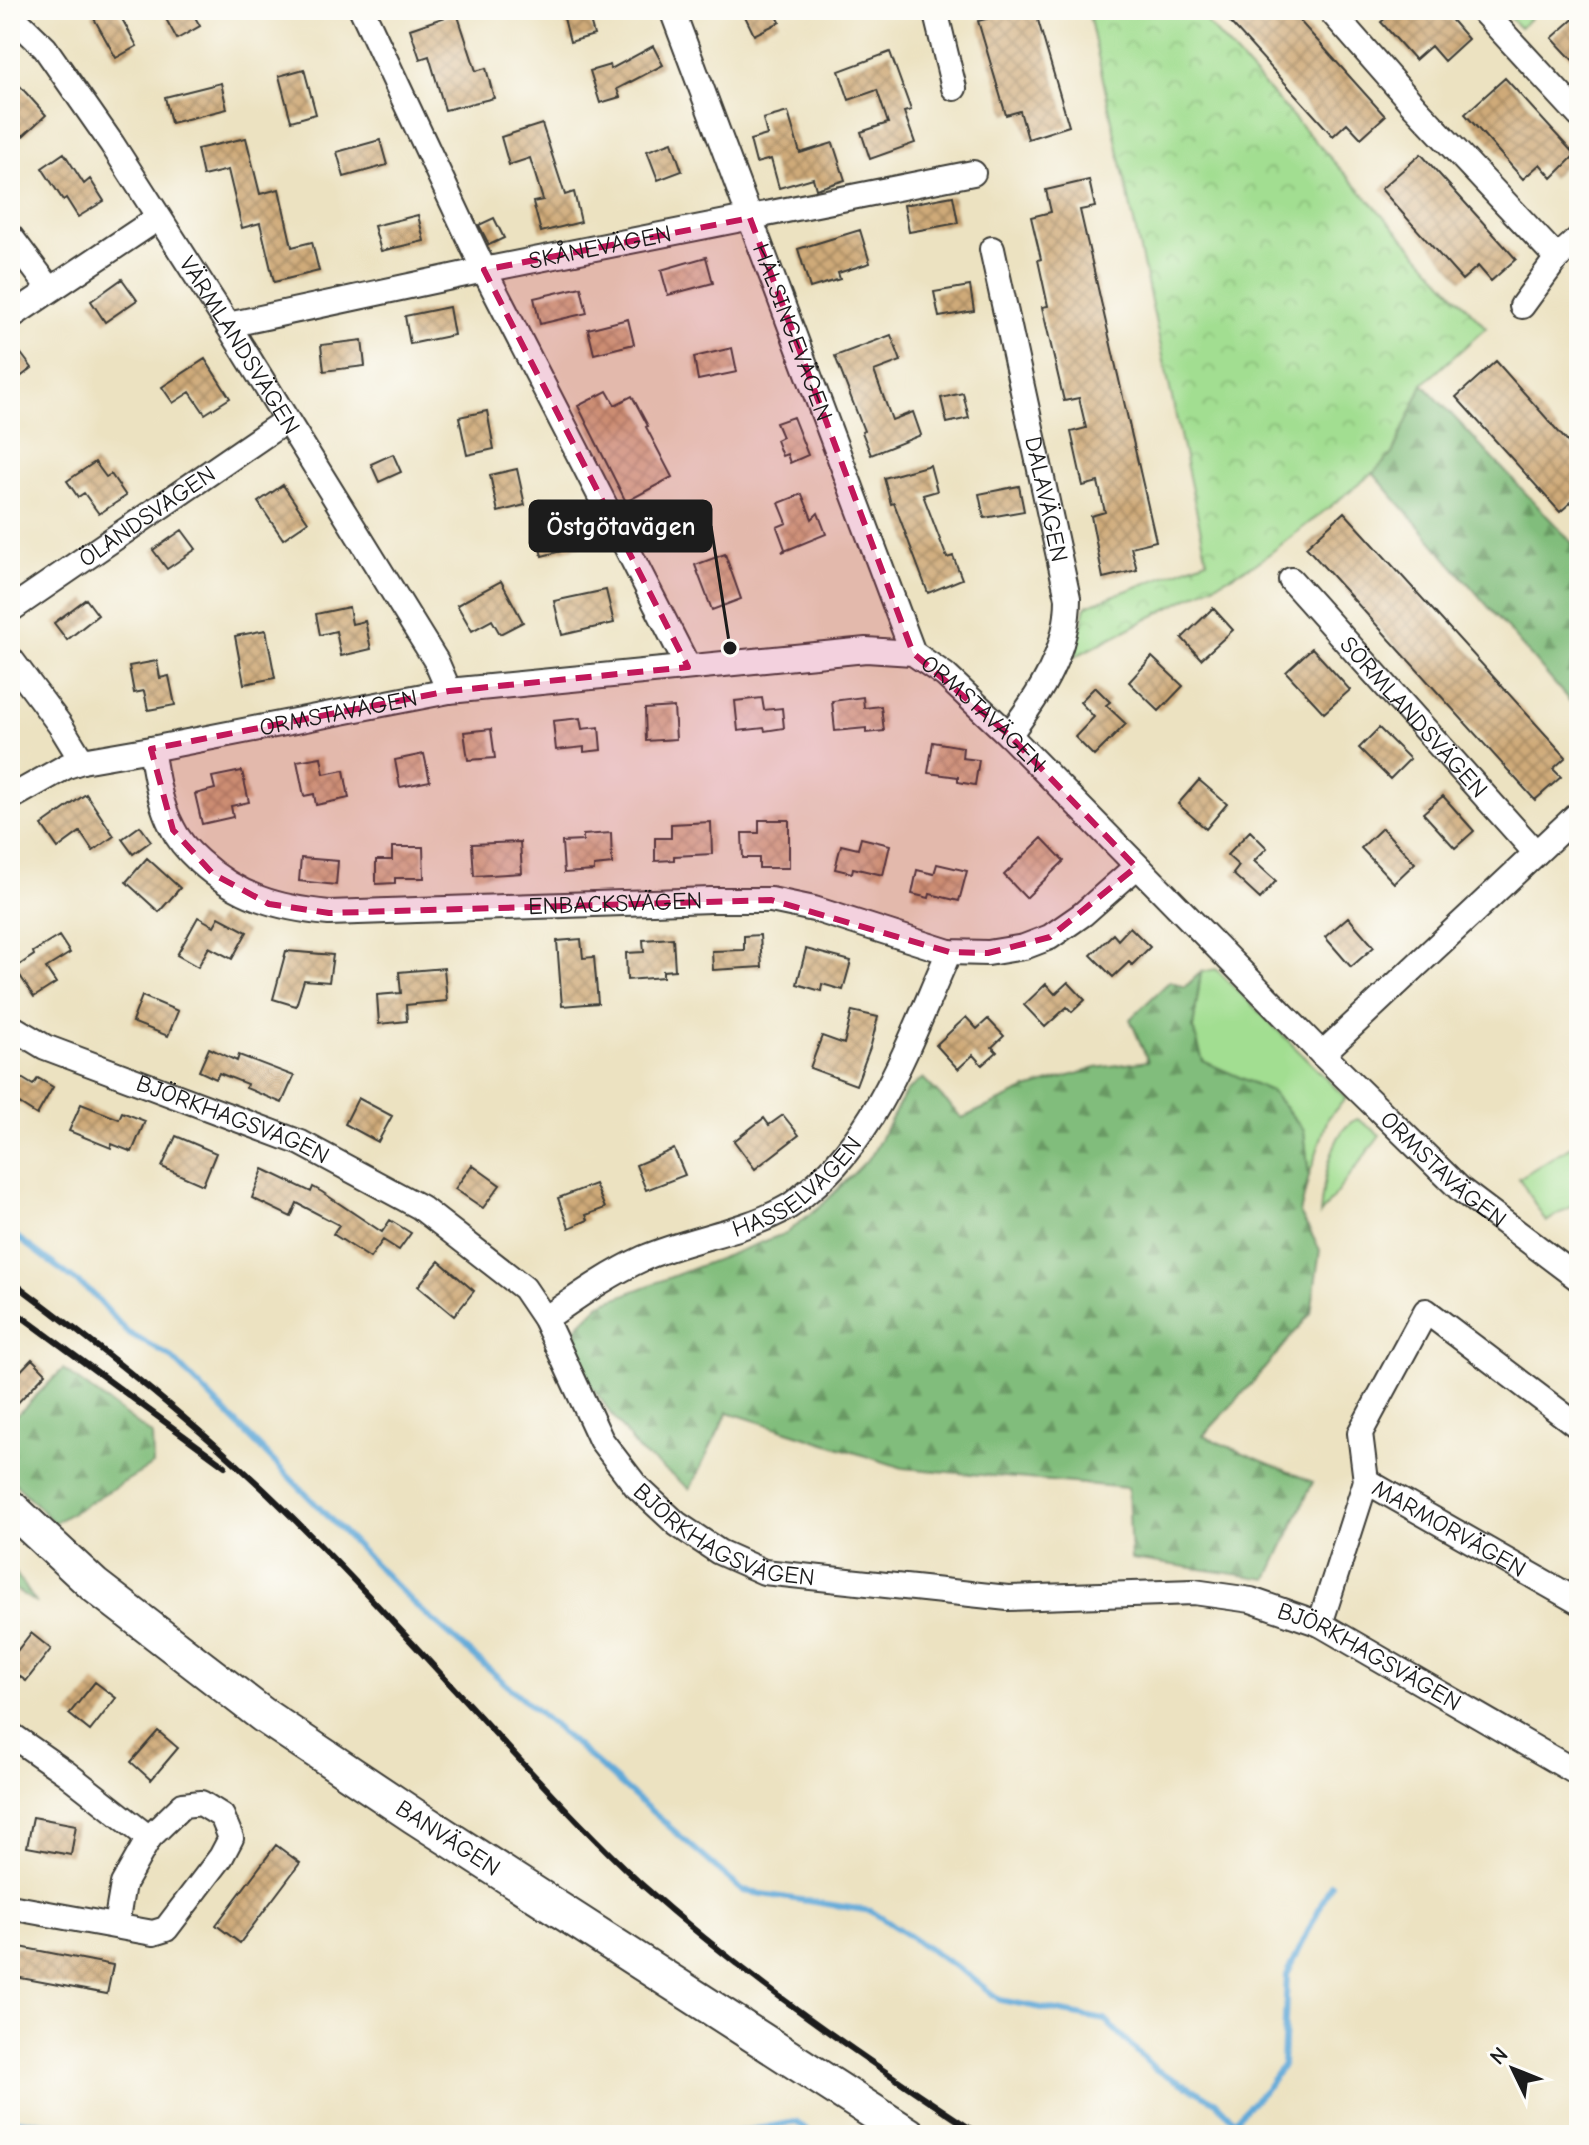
<svg xmlns="http://www.w3.org/2000/svg" width="1589" height="2145" font-family="'Comic Neue',sans-serif">
  <style>
    .green { fill: #a2de91; stroke: #5f7d56; stroke-width: 2 }
    .forest { fill: url(#forest-firs); stroke: #4e6c4c; stroke-width: 2 }
    .park { fill: url(#park-crowns); stroke: #5f7d56; stroke-width: 2 }
    .lines { fill: none; stroke-linecap: round; stroke-linejoin: round }
    .stream { stroke: #61a9d8; stroke-width: 6 }
    .building { fill: url(#building-cross-hatch) }
    .street-casing { stroke: #3b3a35; stroke-width: 28 }
    .secondary-casing { stroke: #3b3a35; stroke-width: 38 }
    .street { stroke: #fff; stroke-width: 24 }
    .secondary { stroke: #fff; stroke-width: 34 }
    .rail { stroke: #1c1c1c; stroke-width: 6 }
    .marked { fill: #c2185b; fill-opacity: 0.2; stroke: #c2185b; stroke-width: 6; stroke-dasharray: 16 10; stroke-linejoin: round }
    .labels { text-anchor: middle; stroke-width: 8; stroke-linejoin: round; paint-order: stroke }
    .street-label { font-size: 24px; fill: #1c1c1c; stroke: #fdfcf7 }
    .leader { fill: none; stroke: #1c1c1c; stroke-width: 3 }
    .callout-dot { fill: #1c1c1c; stroke: #fdfcf7; stroke-width: 3 }
    .callout { fill: #1c1c1c; stroke: #1c1c1c; stroke-width: 3 }
    .callout-label { font-size: 26px; text-anchor: middle; font-weight: bold; fill: #fff }
  </style>
  <defs>
    <pattern id="forest-firs" width="22" height="20" patternUnits="userSpaceOnUse" patternTransform="scale(2)"><rect width="22" height="20" fill="#81bd7b"/><path d="M5 1l3.5 6h-7zM16 11l3.5 6h-7z" fill="#699964"/></pattern>
    <pattern id="park-crowns" width="20" height="18" patternUnits="userSpaceOnUse" patternTransform="scale(2)"><rect width="20" height="18" fill="#a2de91"/><path d="M2 6a3 3 0 1 1 6 0M12 15a3 3 0 1 1 6 0" fill="none" stroke="#8bbe7c"/></pattern>
    <pattern id="building-cross-hatch" width="8" height="8" patternUnits="userSpaceOnUse" patternTransform="scale(2)"><rect width="8" height="8" fill="#cfaa79"/><path d="M0 0l8 8M0 8l8-8" fill="none" stroke="#a78a62"/></pattern>
  </defs>
  <rect width="100%" height="100%" fill="#fdfcf7"/>
  <filter id="ink" filterUnits="userSpaceOnUse"><feTurbulence type="fractalNoise" baseFrequency=".0125" numOctaves="2"/><feDisplacementMap in="SourceGraphic" scale="16" xChannelSelector="R" yChannelSelector="G"/><feConvolveMatrix kernelMatrix="1 2 1 2 8 2 1 2 1" color-interpolation-filters="sRGB"/></filter>
  <filter id="wash" filterUnits="userSpaceOnUse"><feTurbulence type="fractalNoise" baseFrequency=".006" numOctaves="4" result="noise"/><feDisplacementMap in="SourceGraphic" scale="32" xChannelSelector="R" yChannelSelector="G"/><feGaussianBlur stdDeviation="1.8" result="paint"/><feColorMatrix in="noise" values="0 0 0 0 0 0 0 0 0 0 0 0 0 0 0 0 0 1.4 0 .05"/><feComposite in="paint" operator="in"/></filter>
  <g filter="url(#wash)">
    <rect width="100%" height="100%" fill="#ece2c1"/>
    <path class="green" d="M1216 969 1346 1098 1328 1118 1309 1176 1304 1130 1271 1091 1203 1062 1193 1028 1201 972Z
      M1358 1119 1380 1135 1320 1215C1322 1190 1331 1126 1358 1119Z
      M1579 1141V1201L1546 1222 1519 1178Z
      M10 2121 118 2135H10Z"/>
    <path class="forest" d="M1423 384 1579 550V712L1373 473 1392 454Z
      M1201 972 1193 1028 1203 1061 1271 1091 1304 1130 1309 1176 1300 1213 1320 1250 1311 1313 1254 1381 1203 1436 1313 1482 1268 1579 1131 1559 1128 1488 903 1468 728 1412 690 1489 638 1450 578 1368 576 1328 600 1304 786 1233 824 1203 871 1156 906 1092 923 1078 962 1118 1027 1089 1096 1068 1148 1061 1130 1019 1170 981 1185 987Z
      M63 1369 152 1435 153 1465 54 1523 10 1478V1422Z
      M10 1565 37 1604 10 1586Z"/>
    <path class="park" d="M1088 10H1221L1207 23 1486 328 1423 384 1392 454 1373 473 1260 561 1074 657 1086 606 1207 560Z
      M1502 10H1539L1520 28Z"/>
    <g class="lines">
      <path class="stream" d="M10 1232 92 1293 127 1332 171 1357 413 1603 743 1891 871 1911 971 1977 1000 2000 1105 2020 1155 2069 1216 2102 1248 2135
        M10 2119 134 2135
        M1234 2121 1268 2086 1283 2064 1287 1975 1331 1884
        M720 2135 796 2122 813 2135"/>
    </g>
    <g id="blocks">
      <path class="building" d="M101 10H117L137 46 116 58 92 15Z
        M161 10H191L200 26 177 39Z
        M562 10H587L594 35 570 42Z
        M742 10H774L780 22 754 35Z
        M991 10H1035L1069 126 1028 139 1020 111 1006 115 978 21 993 17Z
        M1239 10H1290L1385 116 1361 138 1347 123 1333 136 1228 20Z
        M1395 10H1443L1468 39 1444 61 1431 46 1415 60 1381 22Z
        M457 13 476 71 486 68 494 98 445 110 429 56 420 59 410 29Z
        M1579 14V67L1552 38Z
        M653 46 663 65 617 89 620 97 600 103 590 71 610 65 611 69Z
        M890 52 911 110 904 112 915 143 870 159 861 132 888 123 877 90 849 100 839 71Z
        M304 69 316 114 291 121 279 76Z
        M10 75 46 115 23 136 10 121Z
        M1505 78 1575 155 1552 178 1540 164 1523 179 1465 114Z
        M221 83 227 109 171 123 165 97Z
        M788 112 800 153 833 143 845 180 816 189 813 178 779 188 771 159 756 163 750 140 767 135 763 119Z
        M542 124 565 195 574 192 581 222 541 232 533 202 543 200 530 158 509 165 501 137Z
        M246 138 260 194 279 189 292 247 312 242 319 271 274 282 260 223 242 228 228 170 203 176 197 149Z
        M380 140 387 165 344 177 337 152Z
        M672 142 682 171 658 180 647 151Z
        M64 153 84 184 90 179 104 201 78 217 66 198 63 200 42 168Z
        M1421 154 1516 259 1491 281 1478 266 1462 280 1381 189Z
        M1089 180 1095 207 1080 210 1156 541 1131 547 1137 570 1103 578 1091 516 1105 512 1098 482 1083 486 1071 432 1086 428 1079 398 1064 401 1042 307 1048 306 1038 260 1041 259 1031 217 1051 212 1046 190Z
        M953 196 958 223 909 232 904 205Z
        M418 215 424 241 381 251 374 226Z
        M494 218 504 238 489 245 479 225Z
        M860 230 870 263 838 273 840 279 810 288 798 249Z
        M706 257 713 283 668 295 661 270Z
        M122 279 137 300 105 322 91 301Z
        M970 286 974 311 939 317 934 292Z
        M581 287 587 313 540 324 534 298Z
        M449 307 454 335 410 344 405 316Z
        M628 319 634 344 594 354 588 329Z
        M891 335 901 361 874 371 892 420 913 412 921 435 871 455 862 432 864 431 835 356Z
        M10 339 32 368 10 385Z
        M362 340 365 366 324 371 321 345Z
        M732 348 737 372 698 380 694 357Z
        M205 359 230 398 205 414 190 392 173 403 162 387Z
        M1496 361 1579 455V495L1560 512 1456 397Z
        M607 391 615 405 632 396 648 426 646 427 672 477 626 502 578 406Z
        M963 393 969 418 947 423 941 398Z
        M487 411 494 449 467 455 459 417Z
        M793 417 808 455 790 463 787 454 782 456 776 440 782 437 776 423Z
        M393 454 401 472 379 482 371 464Z
        M95 462 106 477 111 474 126 496 99 514 84 493 78 497 67 481Z
        M930 465 937 491 923 495 947 558 953 556 962 579 928 593 894 503 891 504 884 478Z
        M517 469 525 505 498 512 490 475Z
        M283 485 308 522 283 539 258 502Z
        M1019 486 1024 511 984 518 979 494Z
        M802 494 812 519 818 513 826 534 782 552 785 549 777 527 787 523 779 503Z
        M1344 512 1566 757 1553 769 1561 777 1535 800 1306 547Z
        M575 519 581 546 542 556 535 530Z
        M182 530 196 549 167 569 153 550Z
        M725 554 741 599 712 610 695 565Z
        M501 581 523 622 500 634 492 620 472 631 457 605Z
        M606 590 614 623 562 635 554 601Z
        M86 599 98 615 67 640 54 623Z
        M349 607 352 624 365 621 371 649 341 656 336 631 320 635 316 614Z
        M1213 608 1233 630 1201 659 1182 638Z
        M266 630 275 678 244 684 235 636Z
        M1312 648 1350 690 1324 713 1286 672Z
        M1152 657 1183 686 1159 711 1129 682Z
        M157 661 160 678 169 676 175 705 148 710 144 691 134 693 129 666Z
        M1095 687 1110 702 1106 705 1126 724 1094 756 1075 737 1094 717 1080 702Z
        M863 697 864 708 881 706 884 731 866 733V728L835 731 832 701Z
        M762 698 764 710 782 708 784 728 765 731 764 728 738 731 735 701Z
        M674 707 676 739 646 741 645 709Z
        M580 718 582 729 599 727 601 750 584 752V747L556 750 553 721Z
        M1379 728 1410 759 1390 779 1359 748Z
        M491 729 495 758 468 760 464 732Z
        M933 742 963 747 962 758 979 760 975 785 958 782V777L928 773Z
        M424 754 430 781 400 787 395 760Z
        M321 757 324 774 344 770 349 798 316 805 314 794 304 796 297 761Z
        M242 771 249 802 231 806 233 817 202 824 195 794 215 789 212 777Z
        M1199 780 1227 804 1206 829 1178 804Z
        M86 794 114 836 93 851 80 832 58 848 42 825Z
        M1443 796 1474 831 1455 848 1423 813Z
        M759 820H789V868H759V858H743L742 833H759Z
        M711 822 712 854 674 856V860L655 861V838H671V824Z
        M140 826 151 841 133 854 122 839Z
        M1382 828 1415 863 1394 883 1361 848Z
        M1250 831 1267 848 1254 861 1276 881 1260 899 1233 874 1239 866 1227 855Z
        M611 833 612 864 594 866V871L564 873 562 842 583 841V835Z
        M861 838 890 845 883 875 853 868 852 873 835 869 841 845 858 849Z
        M1042 838 1064 861 1026 898 1004 875Z
        M520 842 522 873 474 876 472 844Z
        M392 847H423L424 878H395V883L376 884V860H392Z
        M147 858 180 888 159 912 126 882Z
        M301 858 338 861 336 885 299 881Z
        M937 864 967 871 959 901 930 894 929 898 912 894 917 870 934 874Z
        M198 917 214 926 219 917 247 932 232 959 209 947 198 967 177 955Z
        M1348 917 1374 947 1351 967 1325 937Z
        M1130 927 1150 947 1132 965 1129 962 1113 977 1091 955 1113 934 1118 940Z
        M760 935 762 967 713 970 712 951 744 950V936Z
        M59 936 70 953 46 968 56 983 34 997 15 968 34 955 33 952Z
        M673 938 675 970 663 971V977L627 980 626 953 644 952 643 940Z
        M581 939 583 958 594 957 598 1003 562 1006 557 941Z
        M806 949 851 961 843 990 822 984 821 991 797 984Z
        M286 951 333 955 329 982 304 980 296 1006 273 999Z
        M444 968 447 1001 406 1005 407 1021 379 1024 377 995 401 993 399 972Z
        M1068 982 1085 1000 1072 1012 1067 1007 1045 1027 1024 1005 1046 984 1055 994Z
        M142 996 178 1011 168 1036 132 1022Z
        M852 1011 878 1017 871 1045 856 1085 810 1068 822 1036 844 1044Z
        M966 1017 977 1029 988 1019 1004 1036 992 1047 997 1052 982 1065 973 1055 958 1069 936 1045Z
        M209 1048 237 1061 239 1055 294 1076 282 1103 246 1088 247 1084 219 1073 216 1079 199 1071Z
        M10 1071 33 1085 38 1078 53 1087 37 1115 10 1098Z
        M358 1098 392 1116 378 1142 345 1124Z
        M81 1104 119 1119 122 1112 145 1121 132 1152 112 1144 111 1148 69 1131Z
        M783 1115 799 1135 755 1169 734 1141 764 1118 769 1125Z
        M176 1136 216 1153 203 1185 162 1167Z
        M674 1149 685 1175 646 1190 636 1165Z
        M472 1165 500 1185 483 1208 455 1189Z
        M263 1169 311 1192 313 1187 322 1192 382 1232 390 1220 411 1233 399 1250 383 1240 370 1258 333 1234 339 1225 297 1203 291 1217 252 1198Z
        M595 1184 605 1208 586 1215 588 1220 569 1228 558 1198Z
        M439 1261 474 1291 454 1316 418 1286Z
        M32 1359 46 1373 10 1411V1382Z
        M31 1633 51 1649 26 1681 10 1669V1660Z
        M95 1682 116 1698 90 1731 69 1714Z
        M158 1731 178 1748 151 1780 131 1762Z
        M33 1817 76 1825 71 1855 27 1847Z
        M276 1845 300 1863 240 1943 216 1925Z
        M15 1946 113 1965 107 1994 10 1976Z"/>
    </g>
  </g>
  <g filter="url(#ink)">
    <use href="#blocks" fill-opacity="0" stroke="#3b3a35" stroke-width="2"/>
    <g class="lines">
      <defs>
        <g id="street">
          <path d="M362 10 484 270 688 667"/>
          <path id="s1" d="M672 10 913 653"/>
          <path d="M935 10 954 88"/>
          <path d="M1330 10 1415 107 1557 258"/>
          <path d="M1482 10 1579 115"/>
          <path id="s2" d="M10 14 45 48 112 144 228 325 436 661 449 691"/>
          <path d="M10 236 50 289"/>
          <path id="s3" d="M992 249 1068 598C1068 652 1040 694 1009 735"/>
          <path d="M1522 306 1557 258 1579 238"/>
          <path d="M10 317 158 218"/>
          <path id="s4" d="M228 325 484 270 973 173"/>
          <path id="s5" d="M1291 580 1536 853"/>
          <path id="s6" d="M10 610 285 421"/>
          <path d="M10 658 60 725 82 761"/>
          <path id="s7" d="M151 749C156 776 159 802 172 827 178 840 189 852 199 861 238 897 278 908 329 913L711 900H771L814 909 949 952 988 953 1024 947 1050 937 1083 914 1136 867"/>
          <path id="s8" d="M10 798 67 766 82 761 151 749 449 691 866 650 913 653 945 675 1009 735 1322 1054 1461 1190 1579 1279"/>
          <path id="s9" d="M10 1026 45 1047 301 1143 420 1207 524 1288 545 1319 601 1440 636 1486 677 1524 719 1552 764 1572 1008 1598 1194 1592 1251 1600 1320 1624 1579 1774"/>
          <path d="M1322 1054 1579 813"/>
          <path id="s10" d="M545 1319C577 1297 609 1274 644 1258 690 1238 744 1232 788 1207 795 1203 801 1197 807 1192 880 1133 912 1034 949 952"/>
          <path d="M1366 1481 1360 1433 1426 1311 1579 1427"/>
          <path id="s11" d="M1320 1624 1366 1481 1579 1602"/>
          <path d="M10 1734 66 1773 149 1838"/>
          <path d="M10 1907 153 1933 166 1929 221 1857 231 1838 222 1816 201 1803 183 1805 149 1838 123 1884 116 1925"/>
        </g>
        <g id="secondary">
          <path id="s12" d="M10 1507 94 1585 263 1715 414 1816 909 2135"/>
        </g>
      </defs>
      <use href="#street" class="street-casing"/>
      <use href="#secondary" class="secondary-casing"/>
      <use href="#street" class="street"/>
      <use href="#secondary" class="secondary"/>
      <path class="rail" d="M10 1280C108 1353 202 1428 289 1514 368 1592 442 1676 517 1757 557 1800 597 1843 640 1883 747 1979 860 2056 980 2135
        M10 1308 225 1466"/>
    </g>
  </g>
  <path class="marked" d="M750 218 913 653 1009 735 1136 867 1050 937 988 953 949 952 771 900 329 913 269 904 213 874 173 830 151 749 449 691 688 667 484 270Z"/>
  <g class="labels">
    <g class="street-label">
      <text dy="8" stroke="none"><textPath href="#s4" startOffset="380">SKÅNEVÄGEN</textPath></text>
      <text dy="8" stroke="none"><textPath href="#s1" startOffset="344">HÄLSINGEVÄGEN</textPath></text>
      <text dy="8" stroke="none"><textPath href="#s2" startOffset="404">VÄRMLANDSVÄGEN</textPath></text>
      <text dy="8" stroke="none"><textPath href="#s3" startOffset="256">DALAVÄGEN</textPath></text>
      <text dy="8" stroke="none"><textPath href="#s6" startOffset="166">ÖLANDSVÄGEN</textPath></text>
      <text dy="8" stroke="none"><textPath href="#s8" startOffset="342">ORMSTAVÄGEN</textPath></text>
      <text dy="8" stroke="none"><textPath href="#s8" startOffset="1014">ORMSTAVÄGEN</textPath></text>
      <text dy="8" stroke="none"><textPath href="#s5" startOffset="184">SÖRMLANDSVÄGEN</textPath></text>
      <text dy="8" stroke="none"><textPath href="#s7" startOffset="554">ENBACKSVÄGEN</textPath></text>
      <text dy="8" stroke="none"><textPath href="#s9" startOffset="242">BJÖRKHAGSVÄGEN</textPath></text>
      <text dy="8" stroke="none"><textPath href="#s8" startOffset="1662">ORMSTAVÄGEN</textPath></text>
      <text dy="8" stroke="none"><textPath href="#s10" startOffset="288">HASSELVÄGEN</textPath></text>
      <text dy="8" stroke="none"><textPath href="#s9" startOffset="914">BJÖRKHAGSVÄGEN</textPath></text>
      <text dy="8" stroke="none"><textPath href="#s11" startOffset="246">MARMORVÄGEN</textPath></text>
      <text dy="8" stroke="none"><textPath href="#s9" startOffset="1586">BJÖRKHAGSVÄGEN</textPath></text>
      <text dy="8" stroke="none"><textPath href="#s12" startOffset="550">BANVÄGEN</textPath></text>
    </g>
  </g>
  <path class="leader" d="M730 648L711 526"/>
  <circle class="callout-dot" cx="730" cy="648" r="8"/>
  <rect class="callout" x="530" y="501" width="181" height="50" rx="8"/>
  <g class="callout-label">
    <text x="621" y="535">Östgötavägen</text>
  </g>
  <rect width="1589" height="2145" fill="none" stroke="#fdfcf7" stroke-width="40"/>
  <g transform="translate(1513 2069) rotate(313)" stroke="#fdfcf7" stroke-width="6" paint-order="stroke">
  <path d="M0-6L14 30L0 20L-14 30Z" fill="#1c1c1c"/>
  <text y="-12" font-size="22" font-weight="bold" text-anchor="middle" fill="#1c1c1c">N</text>
  </g>
</svg>
